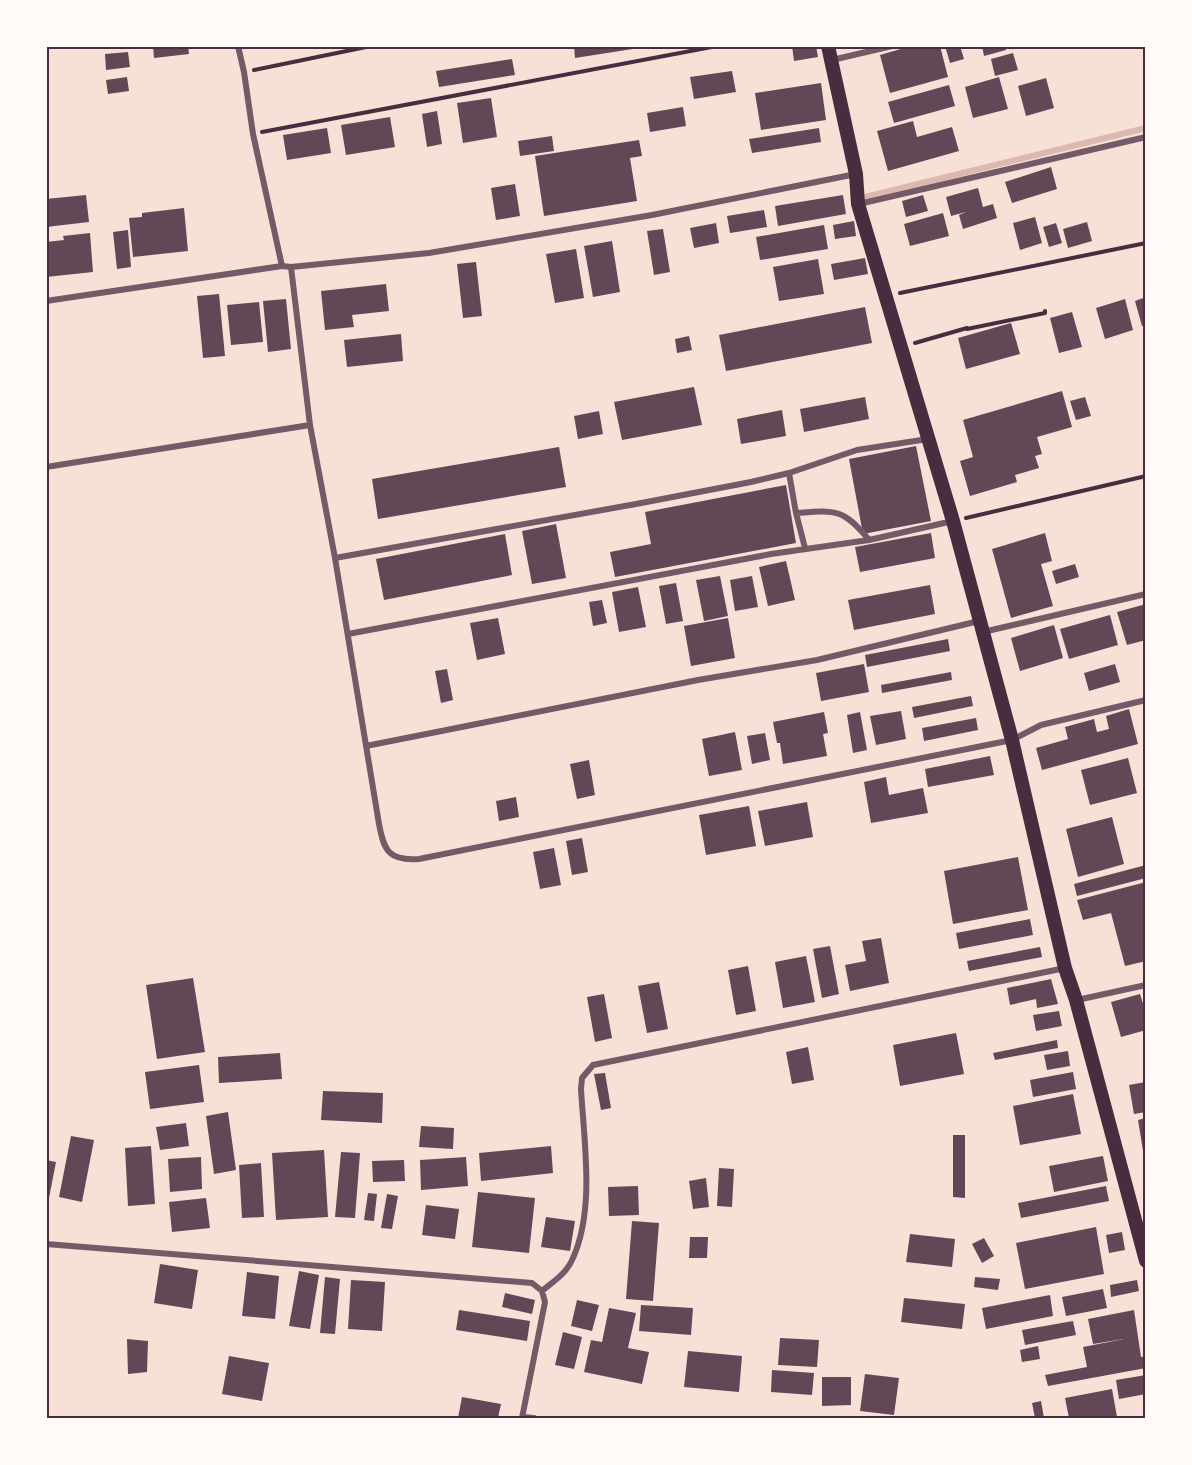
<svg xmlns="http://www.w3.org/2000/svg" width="1192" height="1465" font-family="Figtree,sans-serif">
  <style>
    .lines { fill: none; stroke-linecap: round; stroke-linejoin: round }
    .stream { stroke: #dcb8b0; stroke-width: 6 }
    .building { fill: #644757 }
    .path { stroke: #4a2c40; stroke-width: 4 }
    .minor { stroke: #755966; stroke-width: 6 }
    .primary { stroke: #4a2c40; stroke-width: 14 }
    .neatline { fill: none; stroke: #4a2c40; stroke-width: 2 }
  </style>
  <rect width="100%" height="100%" fill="#f7e1d7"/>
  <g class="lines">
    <path class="stream" d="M865 197 1146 128"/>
  </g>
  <path class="building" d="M153 46H188L189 54 154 58Z
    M574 46H639V48L575 58Z
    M792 46H816L818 57 794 61Z
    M911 46H940L948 77 890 93 880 55Z
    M945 46H960L964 59 950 63Z
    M982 46H1005L1006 50 984 56Z
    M128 52 130 67 106 70 105 54Z
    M1013 53 1018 70 995 76 991 59Z
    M512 59 515 75 439 87 436 71Z
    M732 71 736 92 694 99 690 77Z
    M127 77 129 91 108 94 106 80Z
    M999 77 1008 109 973 118 965 87Z
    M1046 78 1054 108 1026 116 1018 86Z
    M821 83 826 120 761 130 755 93Z
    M949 85 955 106 894 123 888 102Z
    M491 98 497 137 463 143 457 103Z
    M683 107 686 126 650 132 647 113Z
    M437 111 442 144 427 147 422 114Z
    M390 117 395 147 346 155 341 125Z
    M913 121 917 137 952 127 959 151 888 171 877 131Z
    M327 128 331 153 287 160 283 135Z
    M819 128 821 142 752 153 749 139Z
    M552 136 554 151 520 156 518 141Z
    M639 140 642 156 630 158 637 201 544 216 535 156Z
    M1051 167 1057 189 1012 203 1005 182Z
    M515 184 520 216 496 220 491 188Z
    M978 188 983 207 993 204 997 218 963 229 959 215 966 212 951 216 946 197Z
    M86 195 89 222 46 227V199Z
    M843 195 846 214 778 226 775 206Z
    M923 195 928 211 906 217 902 201Z
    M184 208 188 251 133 257 129 218 142 217V213Z
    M764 210 767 227 730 233 727 216Z
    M943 213 949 236 910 246 904 224Z
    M1035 217 1042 243 1020 250 1013 223Z
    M854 221 856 236 835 239 833 225Z
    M1087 222 1092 241 1068 248 1063 229Z
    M716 223 719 243 694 248 690 228Z
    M1056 223 1062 243 1049 247 1043 227Z
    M824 225 828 249 760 260 756 237Z
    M663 229 670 272 654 275 647 231Z
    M128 230 131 267 117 269 113 232Z
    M90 233 93 272 46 277V242L64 240 63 236Z
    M612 241 620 292 593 297 584 246Z
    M576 249 584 298 555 303 546 254Z
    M865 258 868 274 834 280 831 264Z
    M818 259 824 294 779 301 773 267Z
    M476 262 482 316 463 318 457 264Z
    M386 284 389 311 352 315 354 327 325 330 321 291Z
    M219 294 225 356 203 358 197 296Z
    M1146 297V325L1142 326 1135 301Z
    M286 299 291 349 268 352 263 301Z
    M1125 299 1133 330 1105 339 1096 308Z
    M259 302 263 342 231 345 227 305Z
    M865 307 872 343 726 371 719 335Z
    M1072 312 1082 347 1059 353 1050 318Z
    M1011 323 1020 354 966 369 958 338Z
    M401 334 403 361 347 367 344 340Z
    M689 336 692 350 677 353 675 339Z
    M694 387 702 425 622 440 614 402Z
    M1062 391 1072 427 1037 437 1042 454 1035 456 1039 468 1015 475 1017 482 970 496 960 461 973 457 963 420Z
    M865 397 869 419 804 432 800 409Z
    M1085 397 1091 416 1076 420 1070 401Z
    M782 410 786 436 741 444 737 419Z
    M599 411 603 434 578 439 574 416Z
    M916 446 931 521 863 534 849 459Z
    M559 447 566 487 378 519 372 479Z
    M786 485 796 543 615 577 610 552 651 544 645 512Z
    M556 524 566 578 532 584 522 531Z
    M931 533 935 558 860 572 855 547Z
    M1045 533 1052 561 1041 564 1053 606 1011 618 992 549Z
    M505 534 512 575 384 600 376 559Z
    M786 561 795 600 768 606 759 567Z
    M1075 564 1079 577 1056 584 1052 571Z
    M720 576 728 616 704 621 696 580Z
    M752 576 758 607 735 611 730 580Z
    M676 583 683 621 666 624 659 586Z
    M930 585 935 614 854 630 848 600Z
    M638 587 646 627 619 632 612 592Z
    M602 600 607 623 593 626 589 602Z
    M1146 604V640L1127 645 1117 612Z
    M1110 615 1118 645 1069 659 1060 629Z
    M498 618 505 654 477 660 470 623Z
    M728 618 735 658 691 666 684 626Z
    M1054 625 1063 658 1020 671 1011 638Z
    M948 639 950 651 867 667 865 655Z
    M864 664 869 692 821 701 816 673Z
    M1115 664 1120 682 1089 691 1084 673Z
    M447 669 453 700 441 703 435 671Z
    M951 672 952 680 882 693 881 685Z
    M971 696 973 706 914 718 912 707Z
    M1129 709 1138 744 1042 770 1036 748 1068 739 1065 727 1094 719 1097 732 1109 729 1106 716Z
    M901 711 906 739 876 745 870 716Z
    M824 712 828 733 823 734 827 756 783 764 780 743H777L773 722Z
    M860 712 867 750 853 753 847 715Z
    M976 718 978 730 924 741 922 728Z
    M735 732 742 770 709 776 702 739Z
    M765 733 770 760 752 764 747 736Z
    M990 756 994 775 928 787 925 769Z
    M1128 758 1137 793 1090 805 1081 770Z
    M589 760 595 795 577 799 570 764Z
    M886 777 889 795 923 788 928 813 871 823 864 782Z
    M516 797 519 817 499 821 496 801Z
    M807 802 813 837 765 846 758 811Z
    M749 806 756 846 706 855 699 815Z
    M1112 817 1124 864 1078 877 1066 829Z
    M582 838 588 872 572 875 566 841Z
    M554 848 561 885 540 889 533 852Z
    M1018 857 1028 910 953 924 944 871Z
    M1146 865V878L1077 896 1074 884Z
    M1146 882V961L1125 966 1111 913 1083 920 1077 900Z
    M1030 919 1033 935 959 949 956 933Z
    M881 938 889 983 850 991 845 965 866 961 862 941Z
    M830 946 839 994 822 998 813 949Z
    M1040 947 1042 957 969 971 967 961Z
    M806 956 815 1002 783 1008 775 962Z
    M748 966 756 1011 736 1015 728 970Z
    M193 978 205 1052 157 1059 146 985Z
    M1051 979 1058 1004 1037 1008 1036 999 1010 1005 1007 988Z
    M659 982 668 1029 647 1033 638 986Z
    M604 994 612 1038 595 1042 587 997Z
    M1140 994 1146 1013V1030L1121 1037 1111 1002Z
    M1059 1011 1062 1026 1036 1031 1033 1015Z
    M956 1033 964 1074 900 1086 893 1045Z
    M1057 1040 1058 1048 995 1060 993 1053Z
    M808 1047 814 1080 792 1084 786 1052Z
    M1068 1051 1070 1066 1047 1070 1044 1055Z
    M280 1053 282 1079 219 1083 218 1057Z
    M199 1065 204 1102 150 1109 145 1072Z
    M1073 1072 1076 1089 1033 1097 1030 1080Z
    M605 1073 611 1108 601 1110 594 1074Z
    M1146 1082V1112L1134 1114 1129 1085Z
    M323 1091 383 1093 382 1123 321 1120Z
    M1073 1094 1081 1134 1020 1145 1013 1106Z
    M228 1112 236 1170 214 1174 206 1116Z
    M1146 1118V1151H1143L1138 1120Z
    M186 1123 189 1146 160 1150 156 1127Z
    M421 1126 454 1128 453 1149 419 1147Z
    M953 1135H965V1198L953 1197Z
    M71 1136 94 1140 82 1202 59 1197Z
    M151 1146 155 1204 128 1206 125 1148Z
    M551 1146 553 1173 481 1181 479 1153Z
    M324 1150 328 1217 276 1220 272 1153Z
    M341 1152 360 1153 355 1218 335 1217Z
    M1103 1156 1108 1181 1054 1192 1049 1166Z
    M201 1157 202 1189 170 1192 168 1159Z
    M466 1157 468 1186 421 1190 420 1160Z
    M46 1160 56 1162 49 1198 46 1197Z
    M404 1160 405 1181 373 1182 372 1161Z
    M261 1163 264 1217 242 1218 239 1165Z
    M719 1168 734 1169 732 1207 717 1206Z
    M706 1178 709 1207 693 1209 689 1181Z
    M638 1186 639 1215 609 1216 608 1187Z
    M1106 1186 1109 1201 1021 1218 1018 1203Z
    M478 1192 535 1198 529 1253 472 1247Z
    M368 1193 377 1194 374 1221 364 1220Z
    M387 1194 398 1196 392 1229 381 1228Z
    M206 1198 210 1228 172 1232 169 1202Z
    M426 1205 459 1209 455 1239 422 1235Z
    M546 1217 575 1221 570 1251 541 1247Z
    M632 1221 659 1223 653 1301 626 1299Z
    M1096 1227 1104 1274 1025 1289 1016 1243Z
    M1122 1232 1125 1250 1109 1253 1106 1235Z
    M910 1234 955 1239 952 1267 906 1262Z
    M690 1237H708L707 1258H689Z
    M984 1238 994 1256 982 1263 972 1244Z
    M160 1264 198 1270 192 1309 154 1303Z
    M299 1271 319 1275 310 1329 289 1326Z
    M247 1272 279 1276 275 1319 242 1316Z
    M325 1277 340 1279 335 1334 320 1333Z
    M975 1277 1000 1279 998 1290 974 1287Z
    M351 1280 385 1282 382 1331 348 1329Z
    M1137 1280 1139 1291 1111 1297 1110 1285Z
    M1103 1289 1107 1308 1066 1316 1062 1297Z
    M505 1293 535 1300 532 1314 502 1307Z
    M1050 1295 1053 1316 986 1329 982 1308Z
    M904 1298 965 1304 962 1329 901 1322Z
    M577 1300 599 1305 592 1331 571 1326Z
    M641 1305 693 1308 691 1335 639 1331Z
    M609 1308 636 1313 628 1348 649 1352 642 1384 584 1372 591 1340 602 1342Z
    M459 1310 530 1321 527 1341 456 1330Z
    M1134 1310 1141 1357 1146 1356V1368L1048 1386 1045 1375 1087 1367 1083 1347 1124 1339 1093 1344 1088 1319Z
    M1073 1321 1076 1335 1025 1345 1022 1330Z
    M563 1332 582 1337 574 1369 555 1365Z
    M780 1338 819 1340 817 1367 778 1365Z
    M127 1339 148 1341 147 1372 128 1374Z
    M1038 1346 1040 1359 1022 1362 1020 1350Z
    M688 1351 742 1356 739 1392 684 1387Z
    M229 1356 269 1363 262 1401 222 1394Z
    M772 1370 814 1373 812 1395 771 1392Z
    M865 1374 899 1378 894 1415 860 1411Z
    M1146 1375V1394L1119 1399 1116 1380Z
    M822 1377H851V1405L822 1406Z
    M1112 1389 1117 1417 1069 1418 1065 1398Z
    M462 1397 501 1404 498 1418H458Z
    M1041 1401 1044 1418H1035L1032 1403Z"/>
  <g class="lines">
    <path class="path" d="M254 70 371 46
      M262 132 717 46
      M900 293 1146 243
      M915 343 967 328V329L1045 313V311
      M966 518 1146 476"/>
    <path class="minor" d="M238 46 244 72 253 134 282 266
      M832 60 892 46
      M859 204 1146 137
      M291 267 310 425 335 558 379 824C384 851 389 861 419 859L1012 740 1041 725 1146 700
      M46 301 282 266 291 267 429 253 652 215 856 174
      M46 467 310 425
      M789 473 857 450 928 439
      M796 513C835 510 843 508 869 540
      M335 558 636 504 751 482 789 473 796 513 805 548
      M983 632 1146 594
      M348 634 771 554 869 540 953 521
      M366 746 698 680 817 660 979 621
      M1077 1000 1146 985
      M46 1244 532 1283 542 1291 545 1302 522 1418
      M542 1291C554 1281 567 1273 573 1258 595 1209 584 1142 581 1089L582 1078 593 1065 1065 968
      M523 1417 534 1418"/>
    <path class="primary" d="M828 46 856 174 858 204 953 521 1012 740 1065 968 1076 1000 1146 1261"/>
  </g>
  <rect width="1192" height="1465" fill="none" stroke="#fffaf5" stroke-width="96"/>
  <rect x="48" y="48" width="1096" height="1369" class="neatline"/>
</svg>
